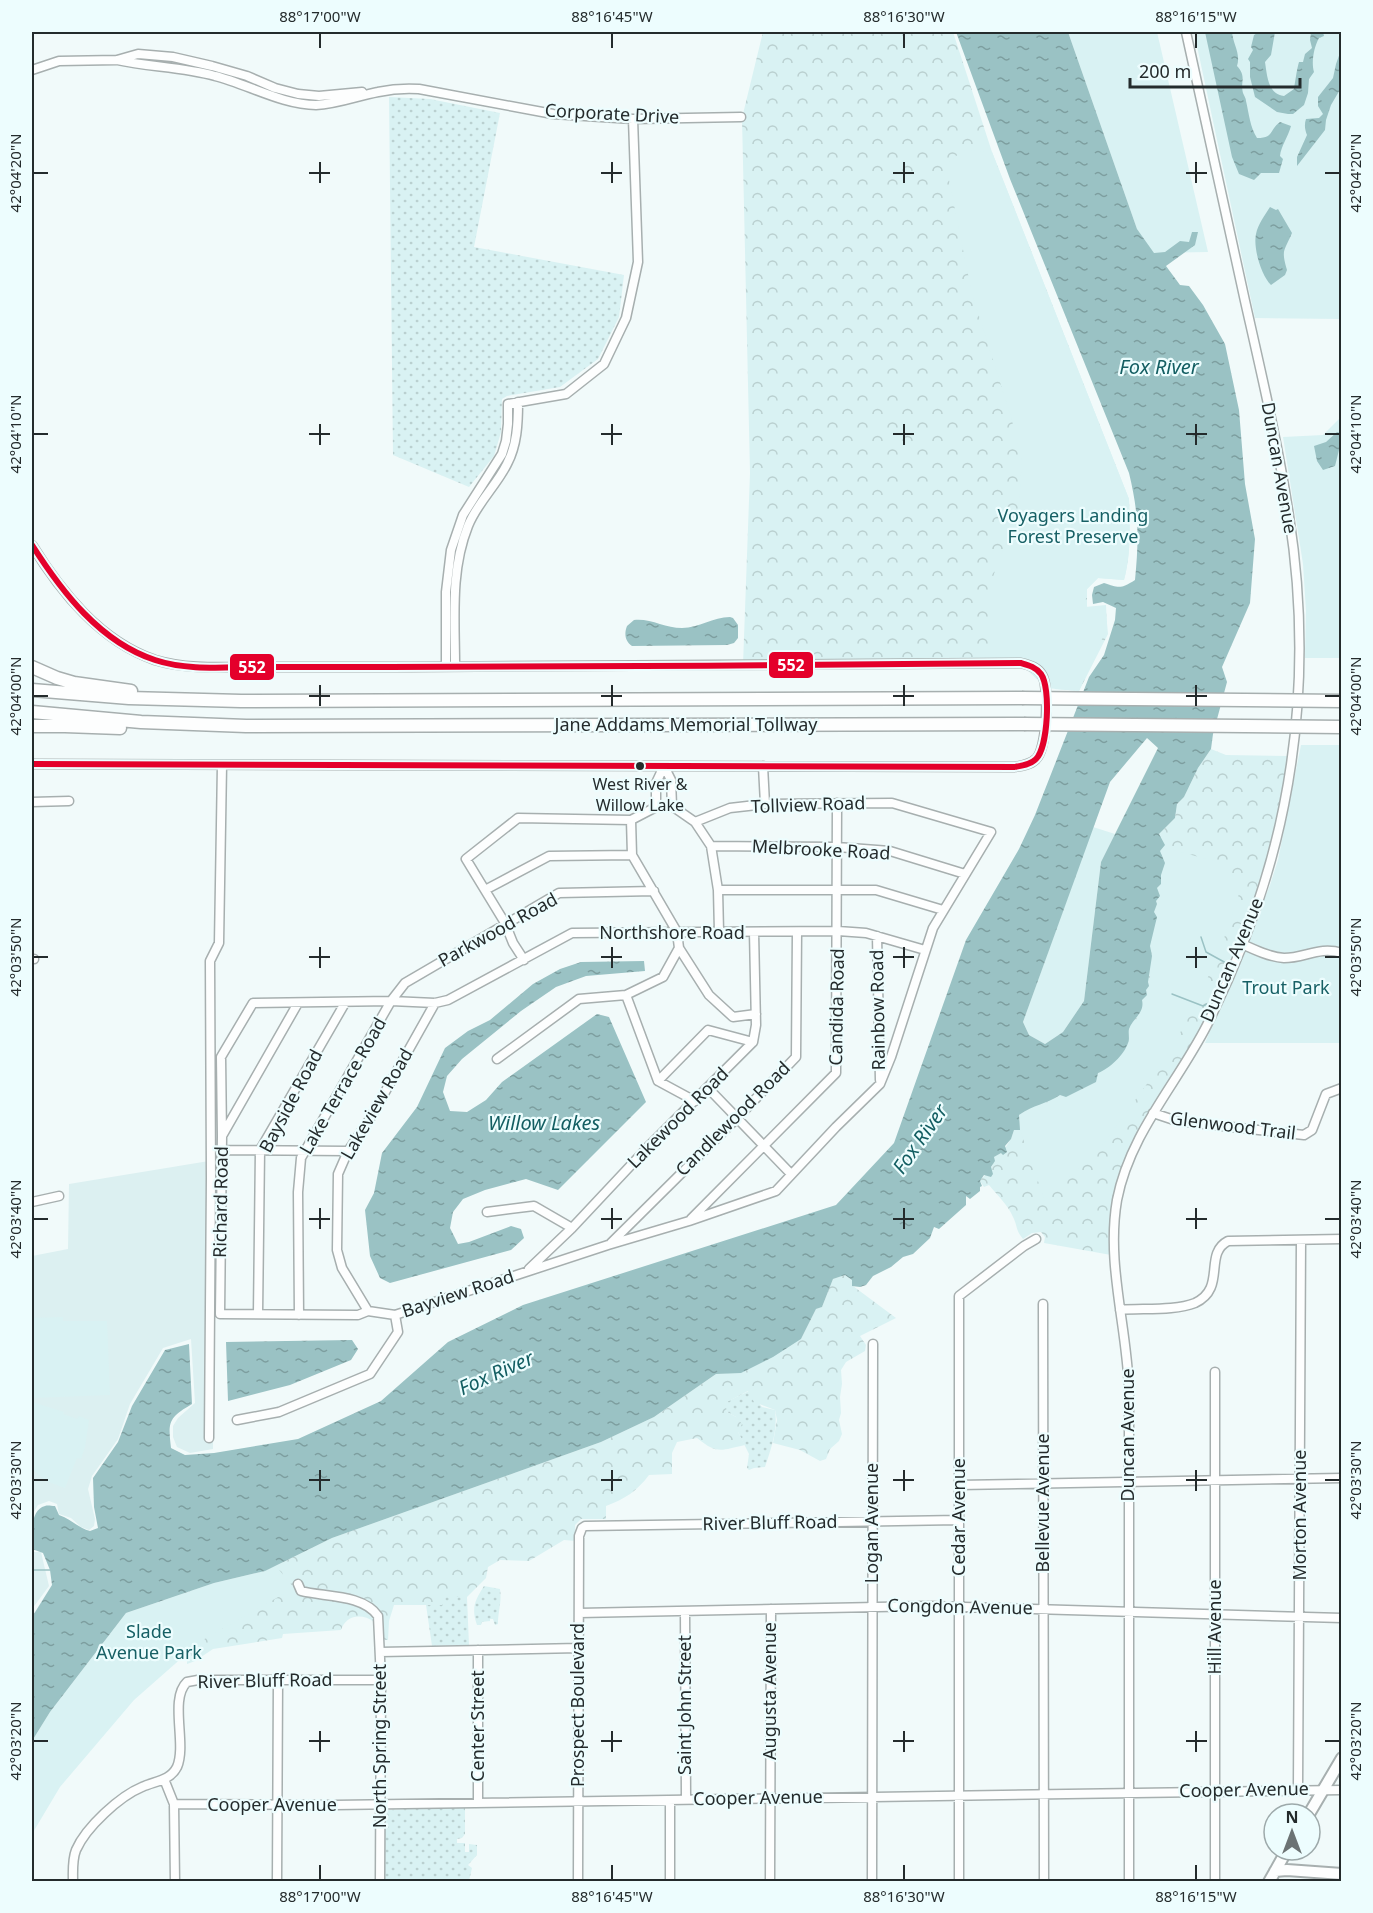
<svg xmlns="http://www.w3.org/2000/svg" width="1373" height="1913" font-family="'Noto Sans',sans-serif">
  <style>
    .built { fill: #dcf0f1 }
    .grass { fill: url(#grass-dots) }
    .forest { fill: url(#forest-crowns) }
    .green { fill: #d9f2f3 }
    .water { fill: url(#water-ripples); fill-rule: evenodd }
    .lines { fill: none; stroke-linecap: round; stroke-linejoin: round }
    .stream { stroke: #9ac2c4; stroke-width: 1.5 }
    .minor-casing { stroke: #a7afaf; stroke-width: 11 }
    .major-casing { stroke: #a7afaf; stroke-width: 14 }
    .highway-casing { stroke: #a7afaf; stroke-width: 15 }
    .minor { stroke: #fdfefe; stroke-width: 8 }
    .major { stroke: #fdfefe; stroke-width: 10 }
    .highway { stroke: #fdfefe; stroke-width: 12 }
    .highway-bridge-casing { stroke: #a7afaf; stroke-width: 15; stroke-linecap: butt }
    .highway-bridge { stroke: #fdfefe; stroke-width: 12 }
    .bus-1-casing { stroke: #edfdfe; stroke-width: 10 }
    .bus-1 { stroke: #e4002b; stroke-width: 6 }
    .ticks { fill: none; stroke: #242b2c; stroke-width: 2 }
    .bus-dot { fill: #242b2c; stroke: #edfdfe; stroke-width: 2 }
    .labels { text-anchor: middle; stroke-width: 4.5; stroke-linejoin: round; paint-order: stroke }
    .bus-label { font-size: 16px; fill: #242b2c; stroke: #edfdfe }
    .street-label { font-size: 18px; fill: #242b2c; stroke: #edfdfe }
    .park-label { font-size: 18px; fill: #176065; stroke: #edfdfe }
    .water-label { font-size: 20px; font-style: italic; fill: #135e62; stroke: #edfdfe }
    .line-badge { stroke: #edfdfe; stroke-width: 2 }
    .badge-label { font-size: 16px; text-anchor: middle; font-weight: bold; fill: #fff }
    .neatline { fill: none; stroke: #242b2c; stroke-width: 2 }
    .ticks-label { font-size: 15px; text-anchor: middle; fill: #242b2c }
  </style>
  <defs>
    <pattern id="grass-dots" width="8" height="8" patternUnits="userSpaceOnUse" patternTransform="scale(1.5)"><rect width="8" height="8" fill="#d9f2f3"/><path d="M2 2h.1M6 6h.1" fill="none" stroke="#bad0d0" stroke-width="1.8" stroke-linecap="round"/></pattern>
    <pattern id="forest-crowns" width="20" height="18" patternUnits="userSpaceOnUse" patternTransform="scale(1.5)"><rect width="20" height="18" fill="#d9f2f3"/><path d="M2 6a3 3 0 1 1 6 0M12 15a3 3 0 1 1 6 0" fill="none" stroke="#bad0d0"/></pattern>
    <pattern id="water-ripples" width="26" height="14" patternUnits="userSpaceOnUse" patternTransform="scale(1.5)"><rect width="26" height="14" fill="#9ac2c4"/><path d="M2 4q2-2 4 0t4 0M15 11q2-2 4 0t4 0" fill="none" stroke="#7d9e9f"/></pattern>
  </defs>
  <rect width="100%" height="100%" fill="#f1fafa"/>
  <path class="built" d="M215 1160 213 1449 190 1453 177 1447 173 1437V1426L178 1418 195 1403 191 1339 163 1348 130 1404 118 1439 92 1476 88 1489 95 1519 94 1526 89 1530 81 1527 71 1518 59 1514 57 1504 49 1501 38 1505 32 1515V1256L68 1249 69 1184Z
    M32 1552H41L49 1586 32 1609Z"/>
  <path class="grass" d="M389 97 430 99 500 113 474 247 624 275 619 317 598 359 560 387 507 396 502 399 501 432 494 456 469 487 393 455Z
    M749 1391 762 1407 775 1410C778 1430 771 1449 765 1467L754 1468 749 1470 747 1468 749 1454 738 1432 736 1417 727 1412 724 1403Z
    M484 1586 500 1589C502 1602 498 1611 498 1624L495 1625 493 1619H490V1621L482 1622 481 1625H477C471 1608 475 1600 484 1586Z
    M442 1597H467L469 1645 432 1646 426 1605H441Z
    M433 1808H465V1834L462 1838 457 1839V1843H465V1852H469V1844L477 1845V1855L468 1865 472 1868 469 1881 385 1882V1810Z"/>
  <path class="forest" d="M763 32H953L992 152 1129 499C1130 526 1131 554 1124 580L1098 578 1087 589V608L1106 612 1108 634 1079 691 1046 688 1020 663 743 665 750 473 742 118Z
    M1211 749 1226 755 1288 756 1277 820 1262 876 1231 964 1201 1027 1126 1158 1111 1255 1044 1243 1045 1237 1041 1232 1032 1233 1023 1239C1015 1229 1018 1227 1013 1217 1008 1205 997 1195 989 1185L984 1187 980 1181C985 1174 995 1167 994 1157 1004 1152 1011 1141 1014 1130L1161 884 1159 834 1175 818 1177 804 1184 797 1198 768Z
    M845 1275 852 1280 853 1286 896 1318 860 1336 866 1345 865 1351 846 1362 841 1370 842 1384 840 1397 841 1413 839 1420 842 1434 839 1441 830 1449 826 1459 820 1461 800 1450 773 1443 777 1420 775 1410 754 1402 748 1391 725 1403 727 1412 736 1417 742 1424 738 1432 745 1445C721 1450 718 1455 697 1438L677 1442 672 1453V1474L649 1475C637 1491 625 1499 606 1506V1519H581L575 1525 576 1541 564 1540 529 1561 500 1560 488 1567 486 1578 467 1597H443L442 1605H394L389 1621 388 1640H374V1622C362 1613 346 1615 341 1630L283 1634 282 1638 213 1649 195 1661 187 1664V1652L265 1571 332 1538 601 1442 654 1417 716 1374 728 1373 801 1339 816 1309 822 1307 833 1279Z"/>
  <path class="green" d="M1068 32H1157L1208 252 1153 253 1137 229Z
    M1194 32H1341V319L1255 318Z
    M963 150 992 152 1129 499C1130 526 1131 554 1124 580L1098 578 1087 589 1085 607 1106 605 1107 628 1079 691 1055 689 1043 667 1025 658 988 659 991 634 987 594 1001 554 1018 514 1022 460 1011 417 972 294 946 165Z
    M1341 417V658H1305L1306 611 1303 564 1283 437 1323 435Z
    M1301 745H1341V1043H1205L1270 885 1278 860Z
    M1093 827 1115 834 1101 862 1084 1001 1063 1032 1045 1044 1029 1035 1023 1022Z
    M1163 847 1224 864 1241 888 1217 959 1178 1037 1163 1062 1103 1144 1045 1201 1020 1130 1019 1115 1031 1107 1049 1102 1098 1073 1129 1043V1028L1138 1017 1150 977 1152 956 1150 946 1157 918 1154 912 1157 904V888L1161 884V875L1165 863 1160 851Z
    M63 1317V1321H107L110 1395 32 1398V1318Z
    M32 1402 64 1412 63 1414 77 1419 79 1416 89 1420 85 1447 81 1459 77 1458 65 1488 46 1481 32 1469Z
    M276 1566 294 1588 201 1641 134 1700 60 1787 32 1834V1741L50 1712 126 1613 214 1583 264 1571Z"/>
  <path class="water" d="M956 32H1068L1137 229 1154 253 1165 252 1180 241 1189 242 1192 232H1198L1195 245 1166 266 1180 285 1189 286 1203 305 1225 344 1239 410 1245 484 1255 539 1250 603 1222 667 1227 682 1213 734 1211 749 1198 768 1184 797 1177 804 1175 818 1159 834 1165 845 1160 851 1165 863 1161 875V884L1157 888 1160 896 1156 901 1157 904 1154 912 1157 917 1150 946 1152 956 1148 982 1149 986 1146 990 1147 995 1142 1000C1145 1013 1133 1018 1129 1029 1128 1033 1130 1039 1128 1043 1124 1055 1109 1069 1098 1073L1096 1082 1066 1097 1060 1095C1045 1105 1034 1104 1019 1115L1020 1130H1014L1011 1139 1005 1146 1007 1152 1003 1155 1001 1153 994 1157 995 1161 991 1167 993 1174 991 1177 984 1175 980 1181 982 1186 980 1187V1191L970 1199 966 1196V1205L939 1229 934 1227 930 1238 913 1254 903 1257 891 1267 873 1276 866 1285 860 1287 852 1286V1280L845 1275 833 1279 822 1307 816 1309 801 1339 773 1357 741 1373 716 1374 654 1417 601 1442 332 1538 265 1571 214 1583 126 1613 50 1712 32 1741V1617L52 1585 50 1570 43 1553 32 1549C32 1538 29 1510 45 1506 48 1505 51 1506 55 1506L59 1515C71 1519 78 1528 90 1531L98 1528 94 1507 93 1478 118 1442 132 1406 165 1350 189 1344 192 1404C168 1418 168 1422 171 1448L185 1455 214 1453 298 1439 381 1401 448 1342 523 1305 836 1205 894 1143 966 940 1019 849 1035 815 1089 677 1104 655 1115 620 1116 608 1103 602 1093 604 1092 595 1094 587 1104 583C1119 588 1121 589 1135 580 1139 539 1139 514 1129 473L1010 179ZM1147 738 1158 748 1101 862 1084 1001 1063 1032 1045 1044 1029 1035 1023 1022 1110 782Z
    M1205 32H1232C1233 44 1241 54 1237 66 1247 77 1240 81 1243 93 1244 96 1246 98 1246 101 1249 114 1250 127 1257 138 1274 138 1269 130 1280 122L1291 126C1288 137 1281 146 1280 156L1283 159 1279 173H1261L1254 180 1239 174 1232 157Z
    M1259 32H1275L1271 55 1265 62C1267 75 1268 95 1284 96L1294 89C1295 83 1297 68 1299 62H1303L1305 54 1312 48 1310 40 1311 32H1323L1324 36 1319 38C1314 47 1311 62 1314 72L1309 79 1308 93 1304 105 1293 114H1288L1277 112 1255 97 1250 77V62L1248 59 1253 50 1251 47 1254 35Z
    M1341 50V88L1331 105 1326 120 1325 130 1297 166V157L1307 135C1305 130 1304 125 1306 119L1319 118 1323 114 1318 106V97L1333 78 1336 64Z
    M1270 207 1276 210 1278 209 1292 233C1284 252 1281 249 1287 270L1285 275 1271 285C1261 275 1253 248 1256 234 1258 224 1265 215 1270 207Z
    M1337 432 1341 433V442L1335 466 1323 470 1317 461 1314 446 1326 442Z
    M730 617 733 618 738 625V638L734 643 727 645 632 646C625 641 624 634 627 626L634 620C650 618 665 628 682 628 699 628 713 617 730 617Z
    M644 961 645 971 586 976 556 987 521 1011 462 1059 447 1076 443 1092 450 1111 467 1112 486 1100 502 1082 597 1014 609 1017 646 1102 558 1190 526 1179 485 1190 463 1199 453 1212 450 1228 458 1244 469 1242 511 1226 521 1229 524 1238 511 1250 390 1283 380 1278 370 1256 365 1210 374 1193 382 1153 417 1107 445 1048 468 1031 490 1020 533 984 560 969 581 962Z
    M352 1340 358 1349 351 1360 290 1385 228 1401 226 1342Z"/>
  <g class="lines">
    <path class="stream" d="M1201 937 1206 952 1226 963
      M1172 994 1203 1006 1207 1004
      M32 1570H52"/>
    <defs>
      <path id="minor" d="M117 60C149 67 183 67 215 76 247 84 283 105 316 105 338 104 357 96 378 92 392 89 405 88 419 89L553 114 633 119 741 117
        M32 70 59 61 117 60 138 54 173 57 212 66 247 76 275 88 298 94 319 96 362 92
        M32 545C61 592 100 641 155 660 188 670 225 667 259 667 309 667 360 667 410 667 614 665 817 665 1021 663 1030 665 1039 668 1043 677 1049 691 1047 749 1036 759 1030 765 1021 766 1014 767L32 764
        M446 666V592L451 550 463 515 502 454 506 441 508 424V404L566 394 604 364 626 318 638 262 633 119
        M455 666C455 619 450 571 468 526 477 503 496 486 507 464 517 445 518 424 518 402
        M664 766 671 780 672 806
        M763 766 765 804
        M32 802 69 801
        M656 807V783L664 766
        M695 822 711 846 718 890 719 932
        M711 846 837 847 890 851 965 874
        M485 890 549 856 632 855
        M718 890H876L943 910
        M877 936 880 1080
        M1242 944C1255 950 1270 957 1284 958 1305 958 1319 946 1342 953
        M679 948 709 995 733 1017 756 1014
        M32 959H34
        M626 995 658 1081 695 1101
        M298 1003 222 1136 220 1314 358 1315 368 1311 395 1315 608 1245 689 1221 776 1191 836 1127 880 1084 891 1057 933 928 991 832 892 803 765 804 730 808 695 822 672 806 656 807 631 820 518 818 466 859 505 923 513 943 524 960
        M497 1059 579 999 626 995 663 977 679 948 677 932 632 855 631 820
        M658 1081 708 1030 753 1042
        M708 1088 791 1174
        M1153 1113 1177 1121 1304 1135 1312 1130 1326 1094 1342 1088
        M222 1136 221 1057 253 1003 391 1001 435 1003 448 1000 572 933 838 931 866 933 925 950
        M222 1150 348 1151
        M32 1202 59 1196
        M487 1212 534 1206 572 1228
        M691 1219 836 1073 837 803
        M611 1243 737 1118 796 1057 797 932
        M529 1269 572 1228 648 1147 753 1042 756 1025 754 932
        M1043 1304 1044 1882
        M1120 1310C1142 1308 1175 1311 1195 1303 1227 1288 1203 1254 1228 1241L1342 1239
        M368 1311 342 1268 337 1250 338 1174 348 1151 371 1117 435 1003
        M258 1314 260 1150 345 1003
        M299 1315 298 1192 301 1158 391 1001 405 983 559 893 654 891
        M237 1420 279 1412 370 1374 398 1332 395 1315
        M209 1438 211 1178 210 961 219 943 222 765
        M959 1485 1342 1478
        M298 1584 301 1591C324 1597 363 1594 378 1616L381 1680 380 1882
        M685 1611 686 1799
        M579 1613 928 1606 1342 1618
        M478 1650V1803
        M380 1652 579 1648
        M164 1779 174 1804 175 1882
        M1298 1789 1301 1240
        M174 1804 335 1805 1342 1790
        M73 1882C73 1871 72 1860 76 1850 86 1827 120 1796 142 1787 155 1781 170 1781 177 1767 187 1744 169 1699 187 1682L198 1680H381
        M277 1882 278 1680
        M578 1882 579 1536 582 1528 585 1526 959 1520
        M670 1882V1800
        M770 1882 771 1609
        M872 1882 873 1344
        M959 1882V1296L1024 1246 1036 1239
        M1129 1882V1390C1127 1326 1106 1264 1117 1200 1130 1133 1177 1084 1207 1025 1241 956 1269 881 1284 805 1303 710 1304 612 1289 516 1278 444 1261 372 1245 301 1225 211 1206 121 1186 32
        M1215 1882V1372"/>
      <path id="major" d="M1309 1814 1342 1758
        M1275 1871 1287 1870 1342 1874
        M1269 1882 1287 1850"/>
      <path id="highway" d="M32 667 57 678 74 683 131 691
        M32 690 129 698 241 701 1022 698
        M32 712 141 722 246 726 1024 724
        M32 726H65L120 728"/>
    </defs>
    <use href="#minor" class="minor-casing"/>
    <use href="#major" class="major-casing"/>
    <use href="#highway" class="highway-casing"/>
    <use href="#minor" class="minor"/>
    <use href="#major" class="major"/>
    <use href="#highway" class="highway"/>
    <defs>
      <path id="highway-bridge" d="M1022 698 1342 701
        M1024 724 1342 727"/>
    </defs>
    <use href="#highway-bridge" class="highway-bridge-casing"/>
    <use href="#highway-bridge" class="highway-bridge"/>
    <defs>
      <path id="bus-1" d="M32 545C62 592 100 642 155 660 188 671 225 667 259 667 303 667 346 667 390 667 600 667 811 665 1021 663 1028 665 1036 667 1041 674 1051 688 1048 747 1036 759 1030 765 1021 766 1014 767L32 764"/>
    </defs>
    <use href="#bus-1" class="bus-1-casing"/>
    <use href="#bus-1" class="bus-1"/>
  </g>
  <path class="ticks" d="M320 33V48M612 33V48M904 33V48M1196 33V48M320 162V183M612 162V183M904 162V183M1196 162V183M33 173H48M309 173H330M601 173H622M893 173H914M1186 173H1207M1325 173H1340M320 424V445M612 424V445M904 424V445M1196 424V445M33 434H48M309 434H330M601 434H622M893 434H914M1186 434H1207M1325 434H1340M320 685V706M612 685V706M904 685V706M1196 685V706M33 696H48M309 696H330M601 696H622M893 696H914M1186 696H1207M1325 696H1340M320 947V968M612 947V968M904 947V968M1196 947V968M33 957H48M309 957H330M601 957H622M893 957H914M1186 957H1207M1325 957H1340M320 1208V1229M612 1208V1229M904 1208V1229M1196 1208V1229M33 1219H48M309 1219H330M601 1219H622M893 1219H914M1186 1219H1207M1325 1219H1340M320 1470V1491M612 1470V1491M904 1470V1491M1196 1470V1491M33 1480H48M309 1480H330M601 1480H622M893 1480H914M1186 1480H1207M1325 1480H1340M320 1731V1752M612 1731V1752M904 1731V1752M1196 1731V1752M33 1741H48M309 1741H330M601 1741H622M893 1741H914M1186 1741H1207M1325 1741H1340M320 1865V1880M612 1865V1880M904 1865V1880M1196 1865V1880"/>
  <circle class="bus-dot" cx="640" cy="766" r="5"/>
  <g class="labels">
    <g class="bus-label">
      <text x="640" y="790">West River &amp;<tspan x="640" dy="21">Willow Lake</tspan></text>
    </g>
    <g class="street-label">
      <text transform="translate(612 114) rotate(3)" y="6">Corporate Drive</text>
      <text transform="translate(1279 468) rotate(80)" y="6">Duncan Avenue</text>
      <text x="686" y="731">Jane Addams Memorial Tollway</text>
      <text transform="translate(808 805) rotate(-2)" y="6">Tollview Road</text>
      <text transform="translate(821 850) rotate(3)" y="6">Melbrooke Road</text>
      <text transform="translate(498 930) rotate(-29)" y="6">Parkwood Road</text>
      <text x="672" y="939">Northshore Road</text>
      <text transform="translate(1232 960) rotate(-67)" y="6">Duncan Avenue</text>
      <text transform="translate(837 1007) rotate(-89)" y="6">Candida Road</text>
      <text transform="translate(878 1010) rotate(-91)" y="6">Rainbow Road</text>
      <text transform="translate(343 1086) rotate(-60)" y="6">Lake Terrace Road</text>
      <text transform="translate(291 1101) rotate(-62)" y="6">Bayside Road</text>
      <text transform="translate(377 1104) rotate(-60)" y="6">Lakeview Road</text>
      <text transform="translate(678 1118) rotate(-45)" y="6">Lakewood Road</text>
      <text transform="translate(733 1119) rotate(-45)" y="6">Candlewood Road</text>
      <text transform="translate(1233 1126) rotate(7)" y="6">Glenwood Trail</text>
      <text transform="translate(221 1202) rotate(-89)" y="6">Richard Road</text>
      <text transform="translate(458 1294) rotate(-18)" y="6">Bayview Road</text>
      <text transform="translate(1128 1435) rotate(-90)" y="6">Duncan Avenue</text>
      <text transform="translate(1043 1503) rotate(-90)" y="6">Bellevue Avenue</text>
      <text transform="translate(1300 1515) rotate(-90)" y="6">Morton Avenue</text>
      <text transform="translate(959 1517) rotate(-90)" y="6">Cedar Avenue</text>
      <text transform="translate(770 1523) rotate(-1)" y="6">River Bluff Road</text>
      <text transform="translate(872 1523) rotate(-90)" y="6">Logan Avenue</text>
      <text transform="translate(960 1607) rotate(1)" y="6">Congdon Avenue</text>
      <text transform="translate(1215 1627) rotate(-90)" y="6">Hill Avenue</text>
      <text transform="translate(265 1681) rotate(-1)" y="6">River Bluff Road</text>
      <text transform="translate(770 1691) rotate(-90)" y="6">Augusta Avenue</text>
      <text transform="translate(578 1705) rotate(-90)" y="6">Prospect Boulevard</text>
      <text transform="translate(685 1705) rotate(-90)" y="6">Saint John Street</text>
      <text transform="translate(478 1726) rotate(-90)" y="6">Center Street</text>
      <text transform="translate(380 1746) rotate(-90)" y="6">North Spring Street</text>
      <text transform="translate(1244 1790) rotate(-1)" y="6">Cooper Avenue</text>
      <text transform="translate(758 1798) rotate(-1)" y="6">Cooper Avenue</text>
      <text x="272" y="1811">Cooper Avenue</text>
    </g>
    <g class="park-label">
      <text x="1073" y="522">Voyagers Landing<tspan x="1073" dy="21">Forest Preserve</tspan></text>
      <text x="1286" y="994">Trout Park</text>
      <text x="149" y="1638">Slade<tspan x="149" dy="21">Avenue Park</tspan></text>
    </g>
    <g class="water-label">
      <text x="1159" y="374">Fox River</text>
      <text x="544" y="1130">Willow Lakes</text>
      <text transform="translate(920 1139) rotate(-55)" y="7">Fox River</text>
      <text transform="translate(496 1373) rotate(-24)" y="7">Fox River</text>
    </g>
  </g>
  <g class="line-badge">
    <rect x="768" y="651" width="46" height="28" rx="6" fill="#e4002b"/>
    <rect x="229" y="653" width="46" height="28" rx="6" fill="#e4002b"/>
  </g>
  <g class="badge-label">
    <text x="791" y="671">552</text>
    <text x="252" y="673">552</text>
  </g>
  <rect width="1373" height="1913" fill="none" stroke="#edfdfe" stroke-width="66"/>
  <g transform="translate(1292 1832)"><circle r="28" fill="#edfdfe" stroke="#9da9aa" stroke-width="1.5"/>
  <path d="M0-4.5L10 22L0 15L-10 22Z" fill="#6c7374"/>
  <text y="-9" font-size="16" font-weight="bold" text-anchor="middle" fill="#242b2c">N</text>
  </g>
  <path d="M1130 78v9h170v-9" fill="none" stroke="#242b2c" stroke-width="3"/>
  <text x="1139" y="78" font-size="18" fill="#242b2c" stroke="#edfdfe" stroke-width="4.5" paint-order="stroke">200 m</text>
  <rect x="33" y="33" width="1307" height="1847" class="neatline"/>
  <g class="ticks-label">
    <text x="320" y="22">88°17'00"W</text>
    <text x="612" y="22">88°16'45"W</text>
    <text x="904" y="22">88°16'30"W</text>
    <text x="1196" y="22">88°16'15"W</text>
    <text transform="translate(16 173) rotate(-90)" y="5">42°04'20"N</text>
    <text transform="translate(1356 173) rotate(-90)" y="5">42°04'20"N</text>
    <text transform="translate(16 434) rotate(-90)" y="5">42°04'10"N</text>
    <text transform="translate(1356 434) rotate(-90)" y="5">42°04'10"N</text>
    <text transform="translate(16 696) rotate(-90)" y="5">42°04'00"N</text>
    <text transform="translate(1356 696) rotate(-90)" y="5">42°04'00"N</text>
    <text transform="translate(16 957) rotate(-90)" y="5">42°03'50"N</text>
    <text transform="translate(1356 957) rotate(-90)" y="5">42°03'50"N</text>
    <text transform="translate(16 1219) rotate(-90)" y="5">42°03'40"N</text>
    <text transform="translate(1356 1219) rotate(-90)" y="5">42°03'40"N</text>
    <text transform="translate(16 1480) rotate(-90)" y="5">42°03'30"N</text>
    <text transform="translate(1356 1480) rotate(-90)" y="5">42°03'30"N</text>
    <text transform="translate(16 1741) rotate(-90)" y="5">42°03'20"N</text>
    <text transform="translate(1356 1741) rotate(-90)" y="5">42°03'20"N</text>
    <text x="320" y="1902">88°17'00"W</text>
    <text x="612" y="1902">88°16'45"W</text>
    <text x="904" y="1902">88°16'30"W</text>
    <text x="1196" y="1902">88°16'15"W</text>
  </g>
</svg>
